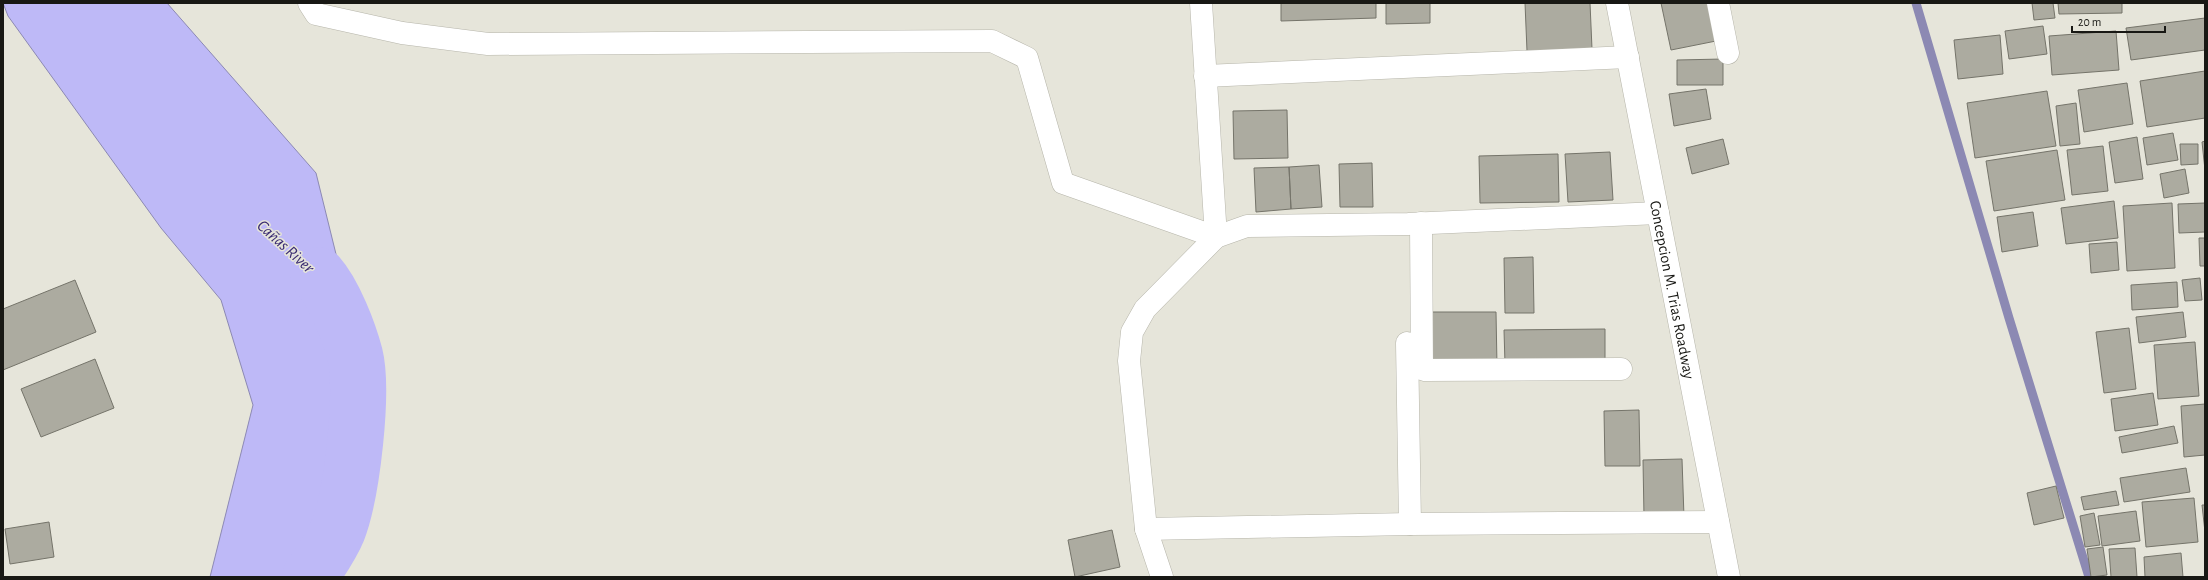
<svg xmlns="http://www.w3.org/2000/svg" width="2208" height="580" font-family="'Alegreya Sans',sans-serif">
  <style>
    .water { fill: #beb9f7; stroke: #8c89b3 }
    .lines { fill: none; stroke-linecap: round; stroke-linejoin: round }
    .stream { stroke: #8c89b3; stroke-width: 9 }
    .river { stroke: #beb9f7; stroke-width: 56 }
    .building { fill: #acaba0; stroke: #75746a }
    .street-casing { stroke: #b6b5aa; stroke-width: 23 }
    .street { stroke: #fff; stroke-width: 22 }
    .labels { text-anchor: middle; stroke-width: 3; stroke-linejoin: round; paint-order: stroke }
    .street-label { font-size: 16px; fill: #181814; stroke: #e6e5da }
    .water-label { font-size: 17px; font-style: italic; fill: #3b2c73; stroke: #e6e5da }
  </style>
  <rect width="100%" height="100%" fill="#e6e5da"/>
  <path class="water" d="M3 3H167L316 173 351 315 353 413 337 510 302 577H210L253 405 221 300 161 228 8 16Z"/>
  <g class="lines">
    <path class="stream" d="M1916 3 2009 318 2089 577"/>
    <path class="river" d="M310 577C320 562 331 547 338 530 352 494 364 391 355 355 349 332 334 293 318 275"/>
  </g>
  <path class="building" d="M1281 3H1376V18L1281 21Z
    M1386 3H1430V23L1386 24Z
    M1525 3H1590L1592 49 1527 51Z
    M1661 3H1713L1721 40 1671 50Z
    M2032 3H2053L2055 18 2034 20Z
    M2058 3H2122V13L2059 14Z
    M2205 18V50L2131 60 2126 28Z
    M2043 26 2047 54 2009 59 2005 31Z
    M2116 31 2119 70 2052 75 2049 36Z
    M2000 35 2003 74 1958 79 1954 40Z
    M1723 59V85H1677V60Z
    M2205 71V118L2147 127 2140 81Z
    M2127 83 2133 124 2084 132 2078 90Z
    M1706 89 1711 119 1674 126 1669 94Z
    M2047 91 2056 146 1975 158 1967 103Z
    M2076 103 2080 144 2060 146 2056 106Z
    M1287 110 1288 158 1234 159 1233 111Z
    M2173 133 2178 160 2147 165 2143 138Z
    M2137 137 2143 179 2115 183 2109 142Z
    M1723 139 1729 164 1692 174 1686 148Z
    M2205 141V170L2202 142Z
    M2180 144H2198V164L2181 165Z
    M2103 146 2108 191 2072 195 2067 150Z
    M2057 150 2065 200 1994 211 1986 161Z
    M1610 152 1613 200 1568 202 1565 154Z
    M1558 154 1559 202 1480 203 1479 156Z
    M1372 163 1373 207H1340L1339 164Z
    M1319 165 1322 207 1291 209 1289 167Z
    M1289 167 1291 209 1256 212 1254 168Z
    M2185 169 2189 193 2164 198 2160 174Z
    M2114 201 2118 238 2066 244 2061 208Z
    M2172 203 2175 268 2127 271 2123 206Z
    M2205 203V232L2179 233 2178 204Z
    M2033 212 2038 246 2002 252 1997 217Z
    M2199 238H2205V266H2200Z
    M2117 242 2119 270 2091 273 2089 244Z
    M1533 257 1534 313H1505L1504 258Z
    M2200 278 2202 300 2185 301 2182 280Z
    M75 280 96 332 3 370V309Z
    M2177 282 2178 307 2132 310 2131 285Z
    M1431 312H1496L1497 366H1431Z
    M2183 312 2186 337 2139 343 2136 317Z
    M2129 328 2136 389 2104 393 2096 332Z
    M1605 329V363L1505 364 1504 330Z
    M2195 342 2199 396 2158 399 2154 345Z
    M95 359 114 408 41 437 21 389Z
    M2153 393 2158 425 2115 431 2111 399Z
    M2205 404V455L2184 457 2181 406Z
    M1639 410 1640 466H1605L1604 411Z
    M2174 426 2178 443 2122 453 2119 437Z
    M1682 459 1684 517H1644L1643 460Z
    M2186 468 2190 492 2124 502 2120 478Z
    M2056 486 2064 518 2034 525 2027 493Z
    M2116 491 2119 505 2084 510 2081 497Z
    M2194 498 2198 542 2146 547 2142 502Z
    M2202 505H2205V532Z
    M2136 511 2140 541 2102 546 2098 516Z
    M2094 513 2100 545 2085 547 2080 516Z
    M49 522 54 557 10 564 5 529Z
    M1112 530 1120 567 1075 577 1068 540Z
    M2103 547 2107 575 2091 577 2087 549Z
    M2135 548 2137 577H2111L2109 549Z
    M2181 553 2183 577H2145L2144 557Z"/>
  <g class="lines">
    <defs>
      <g id="street">
        <path d="M309 3 316 14 402 33 488 44 992 41 1027 58 1063 183 1216 237"/>
        <path d="M1201 3 1216 237"/>
        <path id="s1" d="M1617 3 1729 577"/>
        <path d="M1718 3 1728 53"/>
        <path d="M1205 76 1628 57"/>
        <path d="M1421 223 1422 369 1425 370 1621 369"/>
        <path d="M1407 343 1410 524"/>
        <path d="M1146 529 1410 524 1718 522"/>
        <path d="M1162 577 1146 529 1129 361 1132 332 1145 309 1216 237 1247 226 1408 224 1658 213"/>
      </g>
    </defs>
    <use href="#street" class="street-casing"/>
    <use href="#street" class="street"/>
  </g>
  <g class="labels">
    <g class="street-label">
      <text dy="6" stroke="none"><textPath href="#s1" startOffset="292">Concepcion M. Trias Roadway</textPath></text>
    </g>
    <g class="water-label">
      <text transform="translate(286 246) rotate(42)" y="6">Cañas River</text>
    </g>
  </g>
  <rect width="2208" height="580" fill="none" stroke="#181814" stroke-width="8"/>
  <path d="M2072 26v6h93v-6" fill="none" stroke="#181814" stroke-width="2"/>
  <text x="2078" y="26" font-size="12" fill="#181814" stroke="#e6e5da" stroke-width="3" paint-order="stroke">20 m</text>
</svg>
